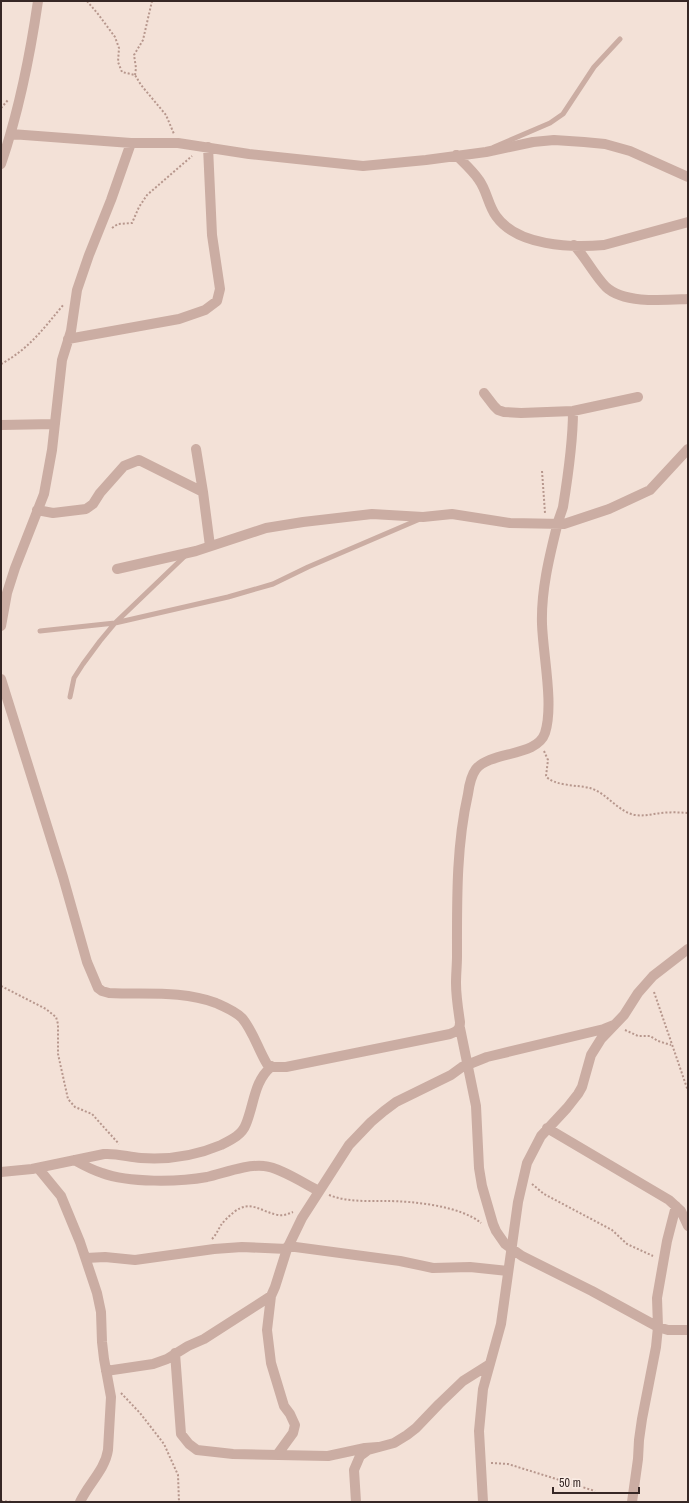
<svg xmlns="http://www.w3.org/2000/svg" width="689" height="1503" font-family="'Archivo Narrow',sans-serif">
  <style>
    .lines { fill: none; stroke-linecap: round; stroke-linejoin: round }
    .path { stroke: #b7978d; stroke-width: 2; stroke-dasharray: 2 2; stroke-linecap: butt }
    .service { stroke: #cbada3; stroke-width: 5 }
    .minor { stroke: #cbada3; stroke-width: 10 }
  </style>
  <rect width="100%" height="100%" fill="#f3e1d7"/>
  <g class="lines">
    <path class="path" d="M87 1 98 14 115 37 119 48 118 62 122 72 135 75 141 85 166 115 174 134
      M135 75 136 68 134 55 143 40 152 1
      M1 108 8 100
      M112 228 118 224 132 223 139 207 147 195 192 156
      M1 364C29 349 44 328 64 304
      M542 471 545 513
      M544 751 548 760 546 776C553 786 578 785 590 788 607 793 618 812 635 815 642 816 648 815 654 814 665 812 677 812 688 813
      M1 986 46 1009 56 1017 58 1024V1054L68 1099 75 1107 92 1114 119 1144
      M654 992 688 1091
      M625 1030 638 1036H650L658 1041 671 1045
      M532 1184 544 1194 612 1230 627 1244 653 1256
      M329 1195C347 1202 367 1201 386 1201 413 1201 461 1206 481 1223
      M212 1239C216 1235 218 1230 221 1225 224 1221 229 1216 234 1212 251 1199 261 1212 278 1215 283 1216 288 1214 293 1212
      M121 1393 140 1413 164 1444 178 1475 179 1502
      M491 1463 508 1464 595 1491
      M1 1501 13 1502
      M33 1502H54"/>
    <path class="service" d="M494 147 550 123 563 114 594 67 620 39
      M40 631 115 623 228 597 273 584 308 567 420 519
      M70 697 74 678 83 664 100 641 115 623 186 555"/>
    <path class="minor" d="M11 134 131 143H178L249 154 363 166 426 160 486 152 533 142 554 140 584 142 605 144 630 151 688 177
      M456 155C464 163 473 171 479 180 487 191 488 205 496 216 517 246 571 248 604 245L688 222
      M1 164C19 111 30 56 38 1
      M574 245C586 258 594 275 606 287 624 304 665 300 688 299
      M68 339 179 319 205 310 217 301 220 289 212 235 208 147
      M484 393 494 406 498 410 504 412 521 413 573 411 638 397
      M1 425 55 424
      M196 449 203 492 210 546
      M37 510 53 513 86 509 93 504 100 493 124 466 139 460 203 492
      M117 569 196 551 266 528 303 522 372 514 423 517 452 514 510 523 564 524 609 509 650 490 688 449
      M1 626 7 593 15 568 44 494 52 450 62 360 71 331 77 290 89 255 111 200 131 143
      M1 679 63 877 87 962 98 988 102 991 109 993C145 995 181 990 216 1003 225 1007 235 1011 242 1018 253 1031 258 1049 267 1064L273 1067H286L450 1034C457 1031 460 1030 460 1022 458 1009 456 996 456 983 456 974 457 965 457 956 457 902 456 847 468 794 469 786 471 776 476 769 491 751 537 757 545 733 554 705 543 655 542 624 541 591 549 558 557 526 558 520 561 514 563 507 568 476 573 443 573 411
      M460 1028 476 1106 479 1168 482 1186 493 1224 496 1231 505 1244 522 1256 592 1291 658 1327 668 1330H688
      M547 1128 669 1200 681 1211 688 1226
      M74 1160C83 1165 92 1170 102 1173 129 1183 179 1182 207 1177 224 1173 247 1164 264 1166 279 1167 305 1184 319 1191
      M38 1168 61 1196 80 1242 97 1293 101 1312 102 1342 104 1359 111 1397 108 1450C105 1470 88 1484 80 1502
      M1 1172 32 1169 104 1154C117 1153 128 1157 141 1158 169 1160 195 1156 221 1145 231 1140 242 1135 246 1124 254 1105 254 1081 271 1067
      M288 1246 400 1261 433 1268 470 1267 508 1271
      M86 1258 105 1257 135 1260 214 1249 242 1247 287 1249
      M271 1296 267 1330 271 1363 284 1406 290 1414 295 1425 293 1433 277 1455
      M175 1353 181 1434 189 1444 197 1450 233 1454 328 1456 365 1448 378 1447
      M106 1371 153 1364 167 1359 188 1346 204 1339 271 1296 275 1287 287 1249 302 1218 349 1145 371 1122 384 1111 396 1102 451 1075 462 1067 487 1057 604 1029 614 1025
      M356 1502 354 1470 360 1456 368 1450 394 1443 407 1435 416 1428 439 1404 463 1381 490 1364
      M483 1502 479 1431 483 1389 501 1324 518 1202 527 1163 541 1136 567 1108 578 1094 582 1087 591 1055 601 1039 624 1015 638 993 653 976 688 949
      M632 1502 638 1459 639 1440 642 1419 656 1347 658 1327 657 1298 667 1241 676 1206"/>
  </g>
  <rect width="689" height="1503" fill="none" stroke="#362725" stroke-width="4"/>
  <path d="M553 1487v6h86v-6" fill="none" stroke="#362725" stroke-width="2"/>
  <text x="559" y="1487" font-size="12" fill="#362725" stroke="#faece4" stroke-width="3" paint-order="stroke">50 m</text>
</svg>
